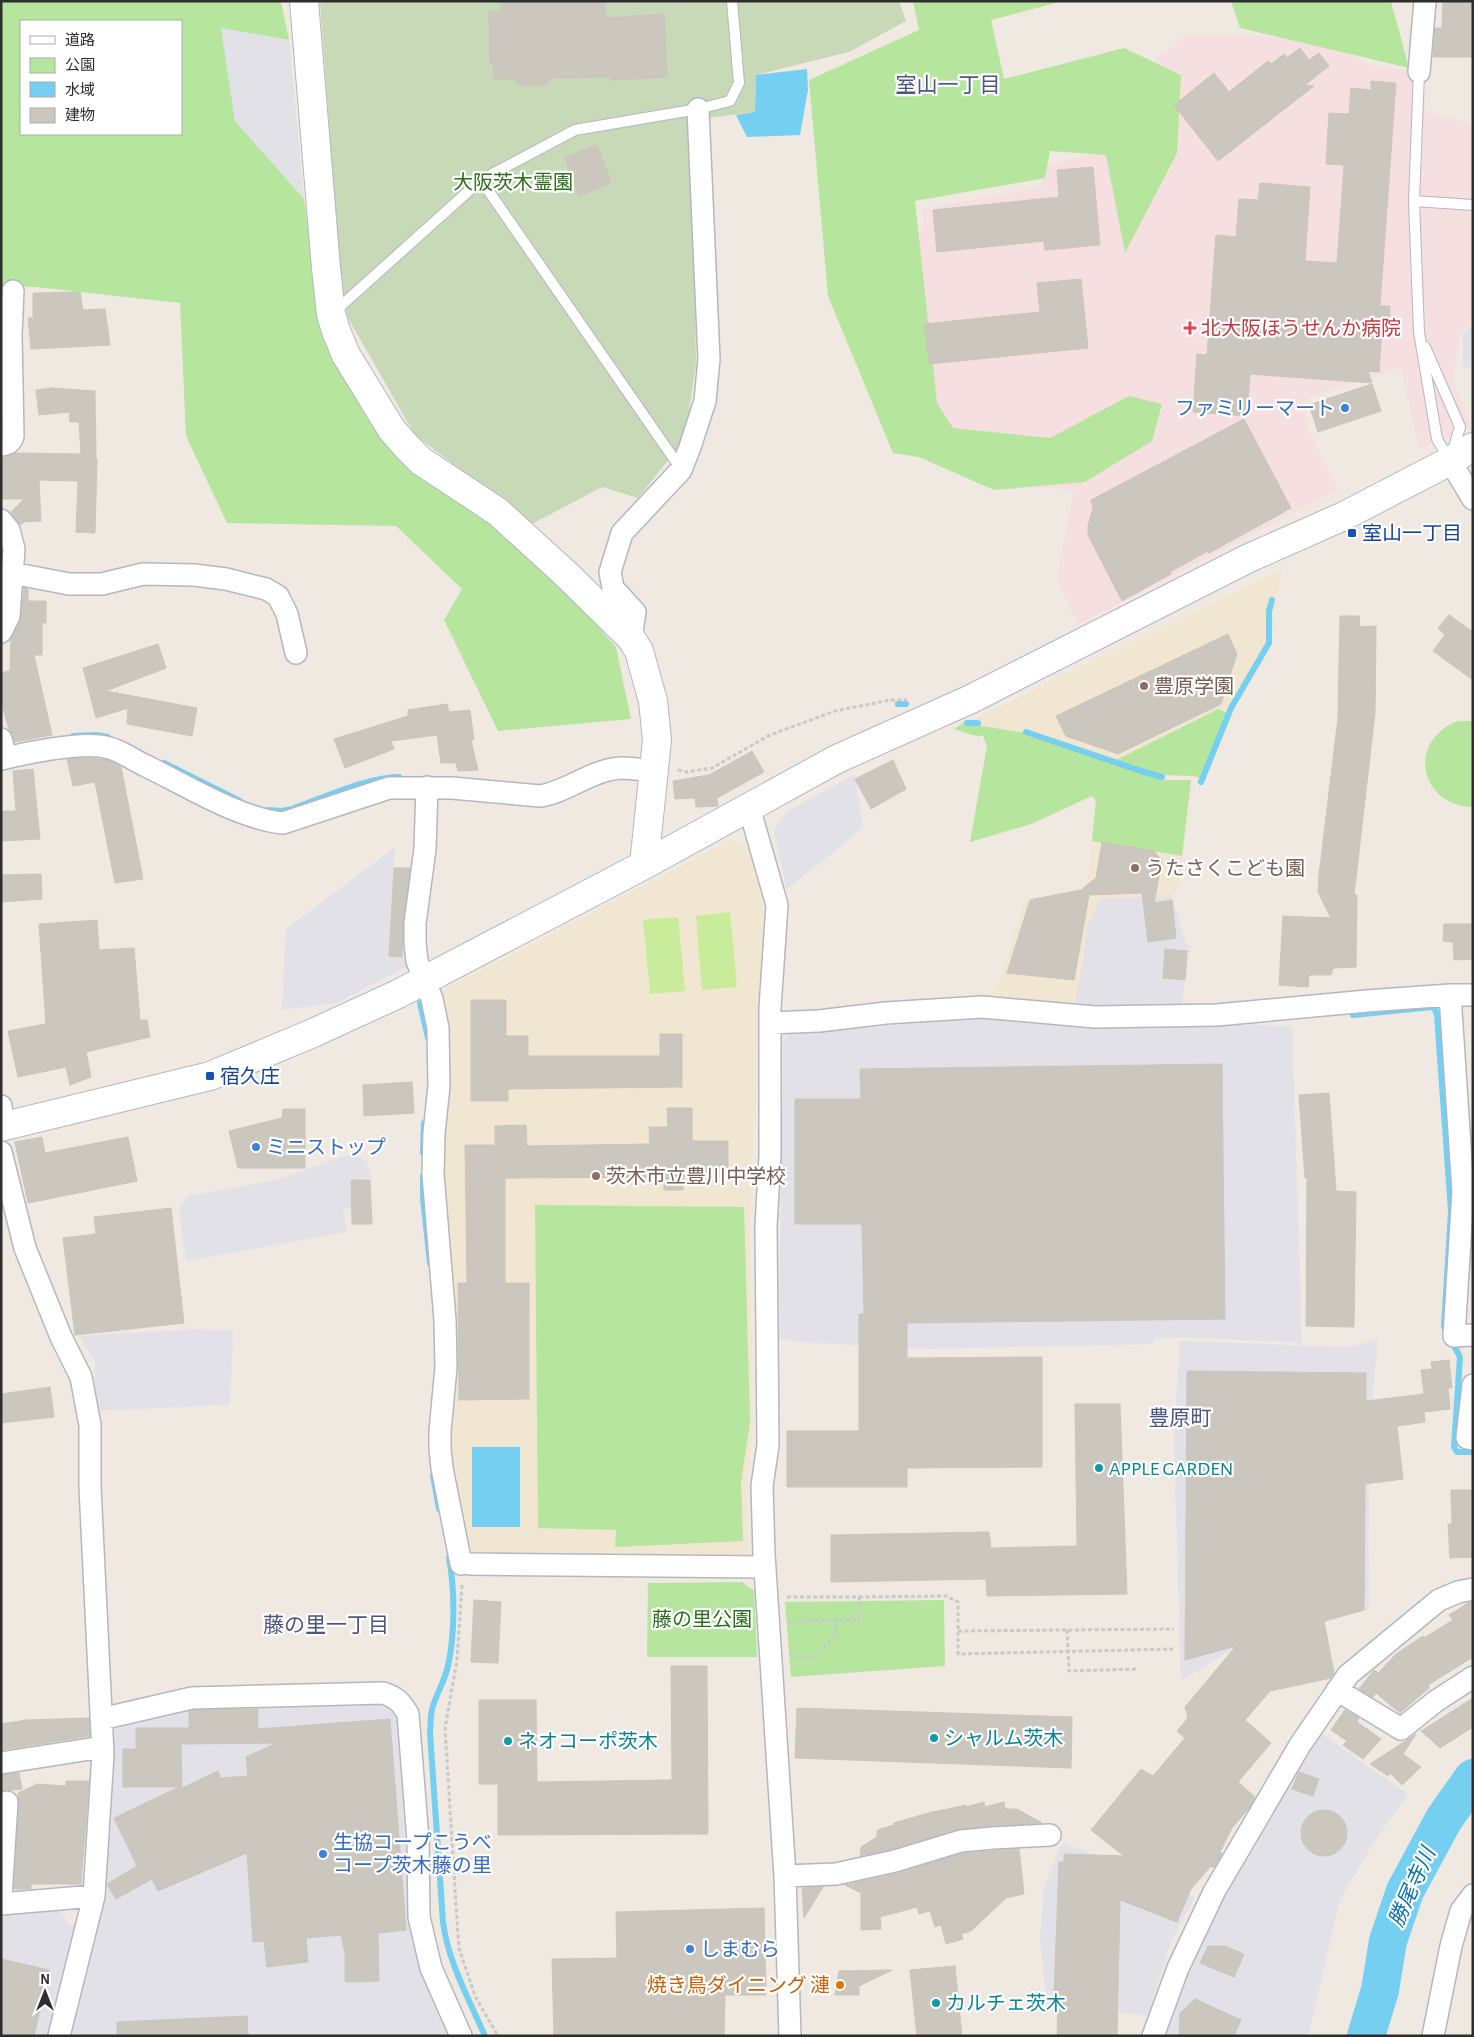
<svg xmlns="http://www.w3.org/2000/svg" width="1474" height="2037" font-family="'Alegreya Sans','Noto Sans JP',sans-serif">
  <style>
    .industrial { fill: #e3e1e8 }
    .education { fill: #f0e6d1 }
    .medical { fill: #f5dfe0 }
    .green { fill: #b6e59e; fill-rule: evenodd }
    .cemetery { fill: #c8d9b8 }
    .pitch { fill: #c9ec9a }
    .water { fill: #75cff0 }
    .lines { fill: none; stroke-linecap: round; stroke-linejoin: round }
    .stream { stroke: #75cff0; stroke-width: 6 }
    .river { stroke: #75cff0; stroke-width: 38 }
    .building { fill: #cbc7bf; stroke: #cbc5ba; fill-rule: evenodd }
    .lane-casing { stroke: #b4b7c1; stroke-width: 12 }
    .street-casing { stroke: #b4b7c1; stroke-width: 24 }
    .secondary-casing { stroke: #b4b7c1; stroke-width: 30 }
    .path { stroke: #c9c9c9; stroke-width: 3; stroke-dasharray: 4 2.5; stroke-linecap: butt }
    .lane { stroke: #fff; stroke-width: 10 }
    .street { stroke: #fff; stroke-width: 21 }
    .secondary { stroke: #fff; stroke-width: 28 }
    .health-dot { fill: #e0444e; stroke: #fff; stroke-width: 2 }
    .shop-dot { fill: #3f7fe0; stroke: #fff; stroke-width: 2 }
    .transit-dot { fill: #1a4fb4; stroke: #fff; stroke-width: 2 }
    .education-dot { fill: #8d6e63; stroke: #fff; stroke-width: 2 }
    .culture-dot { fill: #0f9aa8; stroke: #fff; stroke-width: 2 }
    .food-dot { fill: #e8710a; stroke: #fff; stroke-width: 2 }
    .labels { text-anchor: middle; stroke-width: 4.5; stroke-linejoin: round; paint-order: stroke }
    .park-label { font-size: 20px; fill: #2c6e1b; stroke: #fff }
    .health-label { font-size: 20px; fill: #be3a42; stroke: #fff; text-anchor: start }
    .shop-label { font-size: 20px; fill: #366cbe; stroke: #fff; text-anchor: start }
    .transit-label { font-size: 20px; fill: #164399; stroke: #fff; text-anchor: start }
    .education-label { font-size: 20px; fill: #785e54; stroke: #fff; text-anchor: start }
    .culture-label { font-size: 20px; fill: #0d838f; stroke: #fff; text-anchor: start }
    .food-label { font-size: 20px; fill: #c56008; stroke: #fff; text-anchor: end }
    .neighbourhood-label { font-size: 21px; fill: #4d5680; stroke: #fff }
    .water-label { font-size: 21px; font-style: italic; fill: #0d6fa3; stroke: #fff }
  </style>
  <rect width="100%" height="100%" fill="#efe9e1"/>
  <path class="industrial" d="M221 27 289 40 304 199 235 121Z
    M1473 326V369L1463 367V333Z
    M855 775 863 828 787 889 774 831 787 811Z
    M395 847 390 926 405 930 406 967 336 1003 282 1010 286 929Z
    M1172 897 1186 944 1190 946 1181 1009 1074 1006 1083 961 1086 929 1098 901 1101 898Z
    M995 1016 1103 1021 1292 1026 1302 1343 1179 1337 1154 1339 1153 1344 927 1349 799 1342 779 1338 783 1040 792 1031H833Z
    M351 1154 367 1162 372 1178 350 1179 353 1208 343 1209 347 1232 186 1261 179 1208 188 1196 276 1180Z
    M192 1329 233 1330 230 1405 94 1411 95 1362 79 1336Z
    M1378 1339 1368 1441 1369 1609 1226 1653 1181 1681 1174 1438 1180 1341 1350 1347Z
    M383 1703 396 1715 413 1939 431 2000 448 2036H1V1915L58 1908 70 1925H100L113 1728 188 1705Z
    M1322 1734 1408 1794 1374 1842 1340 1900 1308 2036H1162L1215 1914 1297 1769Z
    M1062 1842 1195 1897 1171 1941 1147 2016 1047 2003 1040 1941 1044 1888Z"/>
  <path class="education" d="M1283 569 1273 611 1272 644 1232 713 1205 781 1195 776 1161 775 1030 732 992 727 1026 733 1162 780H1191V785L1179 887 1172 897 1102 898 1098 901 1086 928 1083 961 1074 1006 988 997 999 983 1026 899 1085 888 1088 879 1096 800 1092 796 1031 824 970 842 987 746 983 736 972 735 954 729Z
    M731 840 753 852 763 911 750 1229 753 1432 746 1487 749 1554 466 1552 449 1472 441 1204 440 992Z"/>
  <path class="medical" d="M1186 36H1322L1369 65 1427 74 1425 112 1473 124V323L1460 332 1453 381 1472 428 1420 449 1401 368 1308 397 1306 425 1338 490 1078 625 1057 580 1074 490 1005 485 920 456 899 240 926 230 922 209 1043 187V167L1088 155 1156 58Z"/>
  <path class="green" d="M1 1H281L289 40 221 28 235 121 304 199 320 324 400 456 528 548 616 647 631 719 498 731 444 620 462 589 396 526 227 523 186 436 180 303 36 287 8 286 1 371ZM21 21H181V134H21Z
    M913 1H1063L991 20 1004 79 1124 48 1181 75 1177 153 1125 253 1106 155 1050 151 1045 178 915 201 937 403 953 428 1050 438 1129 396 1162 404 1152 441 1085 482 994 490 919 457 893 453 828 296 809 80 919 30Z
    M1231 1H1391L1409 68 1240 28Z
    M1218 709 1227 713 1201 779 1195 776 1161 775 1116 760Z
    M1466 721H1473V807C1423 806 1407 748 1451 724 1455 721 1461 721 1466 721Z
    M963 723 1026 733 1162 780H1191L1182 856 1092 841 1096 800 1092 796 1031 824 970 842 987 746 983 736 972 735 954 729Z
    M535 1205 744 1207 750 1422 741 1482 743 1541 615 1547 616 1530 538 1528Z
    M742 1582 754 1591 757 1657H647L648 1583Z
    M944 1600 945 1666 791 1677 785 1602Z"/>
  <path class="cemetery" d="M320 1H899L906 21 849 52 756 75 755 112 692 120 696 363 685 439 638 498 602 487 532 524 415 435 348 318 341 286Z"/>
  <path class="pitch" d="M730 912 737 987 702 990 696 916Z
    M678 917 685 991 650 994 643 920Z"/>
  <path class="water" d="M807 69 808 90 800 135 747 137 736 115 755 112 756 75Z
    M472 1447H520V1527H472Z"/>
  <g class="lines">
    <path class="stream" d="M898 704H906
      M967 723H978
      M1026 732 1141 771 1162 777
      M73 736 96 735 108 737
      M164 763 240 801
      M1201 782 1231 708 1269 643V611L1272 600
      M269 810 282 811 292 809C323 798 367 777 399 777
      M420 1003 428 1038
      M1353 1015 1432 1007 1435 1009 1437 1015 1451 1211 1444 1326 1460 1357 1454 1447 1457 1452H1473
      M423 1153 424 1123
      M423 1176V1198L430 1263
      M433 1475 439 1509
      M449 1558C455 1590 455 1634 448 1666 445 1680 437 1693 433 1706 430 1714 431 1724 430 1733L443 1922C448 1962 469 1999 485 2036"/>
    <path class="river" d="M1366 2036 1380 1990 1388 1941 1405 1891 1444 1819 1473 1778"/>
  </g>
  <path class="building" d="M501 1 605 2V18L664 14 667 77 611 80V77L548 78V85H516V79H494L493 63 490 64 489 11H501Z
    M1443 1H1473V57H1433L1435 28H1442Z
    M1300 48 1309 60 1319 53 1329 66 1305 85 1314 86 1218 161 1174 105 1214 73 1229 92 1268 61 1271 64 1284 54 1287 58Z
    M1371 81 1396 83 1380 306H1390L1389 327 1382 326 1379 372 1368 371 1372 383 1250 374 1247 416 1193 412 1197 354 1207 355 1216 235 1236 237 1239 199 1258 200 1260 183 1310 187 1305 261 1337 263 1344 165 1326 164 1329 113 1349 114 1351 88 1371 90Z
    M597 145 611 183 579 196 565 157Z
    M1093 167 1100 245 1045 250 1044 241 937 252 933 210 1059 197 1057 170Z
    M1081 279 1088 348 929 364 924 324 1040 312 1037 283Z
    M80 292 83 310 105 309 110 345 31 349 28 318H33V293Z
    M1372 384 1381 411 1318 432 1309 405Z
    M52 388 95 391 96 459H97L95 533 76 532 78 481 39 480 41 521 24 522 20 525 11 512 24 499H1V457L17 453 81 454 79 422H70L69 412 39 415 36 390Z
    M1244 419 1291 508 1209 553 1208 551 1170 572 1171 574 1122 601 1088 535V526L1093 507 1091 500Z
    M24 588 28 589V601H46V623H42V655H34L52 735 15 742 9 730 1 701V673L10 671 11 639 21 617Z
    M1449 615 1473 632V680L1433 651 1445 635 1438 628Z
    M1340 616H1359L1360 627 1376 626 1375 713 1354 895H1357L1356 967 1333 968 1331 975H1309L1308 987 1279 985 1283 916 1331 918 1318 892 1319 875 1338 718Z
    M1228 634 1237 654 1221 704 1118 754 1066 736 1056 716Z
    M158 644 166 668 106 691 197 708 192 736 127 724 128 708 96 718 83 668Z
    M447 704 449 712 470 710 474 740H471L478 770 458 771 456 763H441L437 735 391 741 394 749 345 768 334 739 408 716V710Z
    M752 751 764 772 717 798 718 806 696 807 695 798 675 799 673 781 709 775Z
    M89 758 107 760 121 767 143 879 115 883 95 782 73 786 67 759Z
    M893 760 906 789 871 809 855 779Z
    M33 769 40 839 1 841V811H16L13 771Z
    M1102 842 1154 851 1162 861 1154 903 1172 900 1176 938 1148 942 1142 893 1089 895 1074 980 1007 973 1030 900 1081 890 1096 878Z
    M394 868H410L403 921 402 957 389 956Z
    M41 874 42 899 1 902V875Z
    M97 920 99 950 134 948 140 1020H147L150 1037 86 1052 91 1077 70 1085 66 1067 18 1077 8 1031 46 1024 39 924Z
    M1444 924H1473V959L1454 960 1453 942 1443 941Z
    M1165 949 1187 951 1185 980 1163 978Z
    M471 1000H506V1036H528V1056H660V1034H682V1087L508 1089V1101H471Z
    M1222 1064 1225 1319 907 1323V1358L1042 1357V1467L907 1468V1487H787V1431H859V1314H864L862 1224H795V1099H861L860 1069Z
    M412 1082 414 1113 364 1116 363 1085Z
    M1329 1093 1336 1191 1356 1192 1354 1327 1306 1326 1307 1177 1305 1178 1299 1095Z
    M667 1108H692V1141H728V1177H683V1190H664V1177L505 1178V1283H529V1399L459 1400 458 1283H467L465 1145H495V1126L526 1125 527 1146 650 1144 649 1127H668Z
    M283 1109H305V1168H238L229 1131 282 1118Z
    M42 1137 45 1153 128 1137 137 1181 28 1203 15 1142Z
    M351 1180H370L372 1224H352Z
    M171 1208 184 1323 75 1335 63 1238 96 1234 94 1217Z
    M1449 1360 1452 1388H1448L1450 1409 1424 1412 1425 1422 1397 1426 1403 1479 1365 1484 1364 1610 1324 1621 1334 1673 1331 1678 1270 1691 1245 1720 1271 1743 1238 1782 1255 1797 1249 1808 1232 1828 1220 1852 1222 1854 1214 1867H1210L1191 1889 1177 1922 1120 1900 1117 2036H1057L1058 1997H1054L1059 1862H1064V1854L1124 1856 1091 1830 1141 1769 1153 1776 1185 1738 1177 1731 1188 1718 1185 1707 1236 1646 1185 1660 1187 1371 1366 1373V1401L1424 1394 1421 1370 1432 1369 1431 1362Z
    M50 1387 54 1417 1 1423V1394Z
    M1075 1404H1120L1127 1594 987 1596 986 1579 831 1582V1535L989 1532 991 1548 1077 1546Z
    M1451 1490H1473V1557L1450 1558 1448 1524H1452Z
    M474 1600 501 1602 498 1663 471 1662Z
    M1473 1602V1657L1428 1685 1429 1688 1400 1713 1376 1693 1373 1697 1359 1689 1374 1670 1378 1673 1396 1654 1423 1636 1424 1638 1453 1620 1449 1615 1468 1603Z
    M671 1666H707L708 1834 498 1835V1784H479V1700H536L537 1782 672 1780Z
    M1473 1698V1727L1440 1748 1421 1731Z
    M797 1708 1072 1717 1071 1768 795 1758Z
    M258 1709V1729L390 1719 406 1930 378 1933 379 1981 345 1982V1954L341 1935 306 1938 308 1962 267 1967 264 1941 253 1942 247 1853 158 1891 152 1879 116 1899 107 1884 137 1866 114 1818 179 1787H123V1749H136V1728H189V1712L194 1710ZM277 1743 246 1757 248 1776 221 1778 218 1771 182 1788 181 1744Z
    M1345 1710 1359 1718 1357 1722 1381 1739 1363 1759 1343 1745 1347 1741 1331 1730Z
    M89 1718 90 1736 1 1750V1724L26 1720Z
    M1416 1734 1403 1754 1421 1767 1402 1785 1390 1773 1388 1776 1370 1764Z
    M1299 1772 1319 1779 1313 1796 1292 1789Z
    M19 1773 22 1789 1 1791V1775Z
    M66 1781H89L81 1884H31V1889H14L19 1803 18 1793 37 1784 66 1786Z
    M984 1802 985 1807 1004 1802 1005 1809H1017L1042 1823 960 1829 892 1849 860 1856 861 1847 877 1837V1830L894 1825V1823L928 1813 966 1805V1807Z
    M1301 1833a23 23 0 1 1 46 0a23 23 0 1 1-46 0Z
    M1019 1849 1024 1894 1006 1898 971 1931 961 1934 963 1939 946 1944 941 1925 935 1927 930 1911 919 1914 917 1907 880 1917 881 1929 861 1930V1893L845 1885 899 1873 963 1853Z
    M823 1887 804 1918 802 1888Z
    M764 1908 766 1995H725L724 2036H554L552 1959 617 1958 616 1912Z
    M1208 1946H1225L1244 1954 1234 1977 1200 1963Z
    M1 1959 49 1970 34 2036H1Z
    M955 1966 962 2036H917L910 1970Z
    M892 1970 859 1986V1995H835L839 1971Z
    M1195 1999 1241 2020 1234 2036H1179L1180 2013Z
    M247 2016 248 2036H117V2022Z"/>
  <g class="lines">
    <defs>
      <path id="lane" d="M1419 72 1414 201 1419 332 1437 439 1450 461
        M481 180 681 469
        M1414 201 1473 205
        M334 312 481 180 575 130 698 109 730 101 739 83 732 1
        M1425 347 1460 427 1452 454"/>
      <path id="street" d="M1419 72 1425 1
        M1 445C8 444 11 443 13 436L11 334 13 291
        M1450 461 1473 499
        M1 520 9 530 14 549 9 616 1 632
        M12 573 69 584H102L143 574 194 575 226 579 266 589 278 596 287 614 296 653
        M631 638 635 612 613 588 610 572 622 533 681 470 690 447 705 401 709 359 698 109
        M1 739 6 758
        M1 759C26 753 75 743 99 746 115 747 130 758 144 765 186 785 237 818 283 823L389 788H452L540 796C568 792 592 769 622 768 632 768 643 770 653 771
        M427 787 425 849 415 923V943L417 961 432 999 438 1028 439 1086 434 1133 433 1174 445 1320 446 1367 440 1431V1449L442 1468 461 1564
        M749 807 777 905 770 1008V1156L766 1226 768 1445 762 1486 764 1554 785 1876 790 2036
        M1450 995 1463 1192 1454 1336 1473 1335
        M770 1023 819 1021 886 1013 982 1007 1095 1017 1217 1015 1367 1001 1450 995H1473
        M1 1106 4 1126
        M1 1152 25 1248 61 1337 81 1377 90 1425V1487L103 1754 94 1896 59 2036
        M1473 1385 1467 1438 1473 1439
        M470 1564 764 1567
        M1337 1690 1401 1729 1436 1701 1473 1677
        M101 1719 192 1698 383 1693C396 1697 401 1702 408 1714L418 1840 419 1917 431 1968 461 2036
        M1 1763 103 1747
        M785 1876 836 1874 895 1861 961 1841 993 1838 1050 1835
        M1 1897 7 1802
        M1 1904 94 1896
        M1153 2036 1178 1968 1214 1892 1300 1745 1348 1675 1439 1600 1458 1592 1473 1589
        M1433 2036 1451 1946 1461 1911 1473 1895"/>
      <path id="secondary" d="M304 1 326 268 331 314 336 331 346 355 392 430 407 447 421 461 498 512 567 575 631 638 639 651 653 701 657 740 644 865
        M1 1127 210 1076 313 1033 398 994 644 865 837 759 971 699 1249 558 1344 516 1450 461 1473 447"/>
    </defs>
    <use href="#lane" class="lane-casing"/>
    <use href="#street" class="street-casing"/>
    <use href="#secondary" class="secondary-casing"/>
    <path class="path" d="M678 770 687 772 712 768 770 735 835 711 890 700H907
      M462 1585 457 1660 445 1728 457 1921 459 1948 475 1996 498 2036
      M787 1597H859V1620H836
      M859 1597 946 1596 958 1602V1654L1173 1649
      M788 1622 836 1620 837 1635C826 1641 821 1657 807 1658 802 1659 795 1656 790 1655
      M1067 1630 1069 1671 1137 1669
      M958 1631 1174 1629"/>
    <use href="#lane" class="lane"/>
    <use href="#street" class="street"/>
    <use href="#secondary" class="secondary"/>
  </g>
  <path class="health-dot" d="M1187.5 320.5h5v5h5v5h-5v5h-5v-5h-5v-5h5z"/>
  <g class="shop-dot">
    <circle cx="1345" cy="408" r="5"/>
    <circle cx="256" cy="1147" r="5"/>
    <circle cx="323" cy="1854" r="5"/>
    <circle cx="690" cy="1949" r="5"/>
  </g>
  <g class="transit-dot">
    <rect x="1347" y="528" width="10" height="10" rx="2.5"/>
    <rect x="205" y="1071" width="10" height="10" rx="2.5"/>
  </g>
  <g class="education-dot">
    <circle cx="1144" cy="686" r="5"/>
    <circle cx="1135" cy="868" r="5"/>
    <circle cx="596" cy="1176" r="5"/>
  </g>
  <g class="culture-dot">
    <circle cx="1099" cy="1468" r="5"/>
    <circle cx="934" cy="1738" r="5"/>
    <circle cx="508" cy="1741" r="5"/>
    <circle cx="936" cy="2003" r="5"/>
  </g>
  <circle class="food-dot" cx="840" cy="1985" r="5"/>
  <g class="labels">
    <g class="park-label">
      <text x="513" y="189">大阪茨木霊園</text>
      <text x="702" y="1626">藤の里公園</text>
    </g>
    <g class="health-label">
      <text x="1201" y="335">北大阪ほうせんか病院</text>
    </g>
    <g class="shop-label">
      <text x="1335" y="415" text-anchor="end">ファミリーマート</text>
      <text x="266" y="1154">ミニストップ</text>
      <text x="333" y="1849">生協コープこうべ<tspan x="333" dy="23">コープ茨木藤の里</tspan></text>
      <text x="700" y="1956">しまむら</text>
    </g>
    <g class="transit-label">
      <text x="1362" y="540">室山一丁目</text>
      <text x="220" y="1083">宿久庄</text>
    </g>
    <g class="education-label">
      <text x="1154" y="693">豊原学園</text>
      <text x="1145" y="875">うたさくこども園</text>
      <text x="606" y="1183">茨木市立豊川中学校</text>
    </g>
    <g class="culture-label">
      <text x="1109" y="1475">APPLE GARDEN</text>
      <text x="944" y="1745">シャルム茨木</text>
      <text x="518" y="1748">ネオコーポ茨木</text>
      <text x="946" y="2010">カルチェ茨木</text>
    </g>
    <g class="food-label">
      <text x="830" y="1992">焼き鳥ダイニング 漣</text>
    </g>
    <g class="neighbourhood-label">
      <text x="948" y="92">室山一丁目</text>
      <text x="1180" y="1425">豊原町</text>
      <text x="326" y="1632">藤の里一丁目</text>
    </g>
    <g class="water-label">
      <text transform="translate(1412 1887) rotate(-66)" y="7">勝尾寺川</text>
    </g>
  </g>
  <rect width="1474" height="2037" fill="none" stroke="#2e2e2e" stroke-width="5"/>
  <rect x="20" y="20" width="162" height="115" fill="#ffffff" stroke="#ababab"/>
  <rect x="30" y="36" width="25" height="8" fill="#ffffff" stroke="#ababab"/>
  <text x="65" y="45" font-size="15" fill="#2e2e2e">道路</text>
  <rect x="30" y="58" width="25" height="15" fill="#b6e59e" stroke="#ababab"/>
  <text x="65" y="70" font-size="15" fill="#2e2e2e">公園</text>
  <rect x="30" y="82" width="25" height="15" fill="#75cff0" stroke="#ababab"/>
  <text x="65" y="95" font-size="15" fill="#2e2e2e">水域</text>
  <rect x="30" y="108" width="25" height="15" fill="#cbc7bf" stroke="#ababab"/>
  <text x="65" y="120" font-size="15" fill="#2e2e2e">建物</text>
  <g transform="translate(45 1992)" stroke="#ffffff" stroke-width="4" paint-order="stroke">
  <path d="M0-4L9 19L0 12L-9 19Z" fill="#2e2e2e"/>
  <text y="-8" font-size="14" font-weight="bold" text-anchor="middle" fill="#2e2e2e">N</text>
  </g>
</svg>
